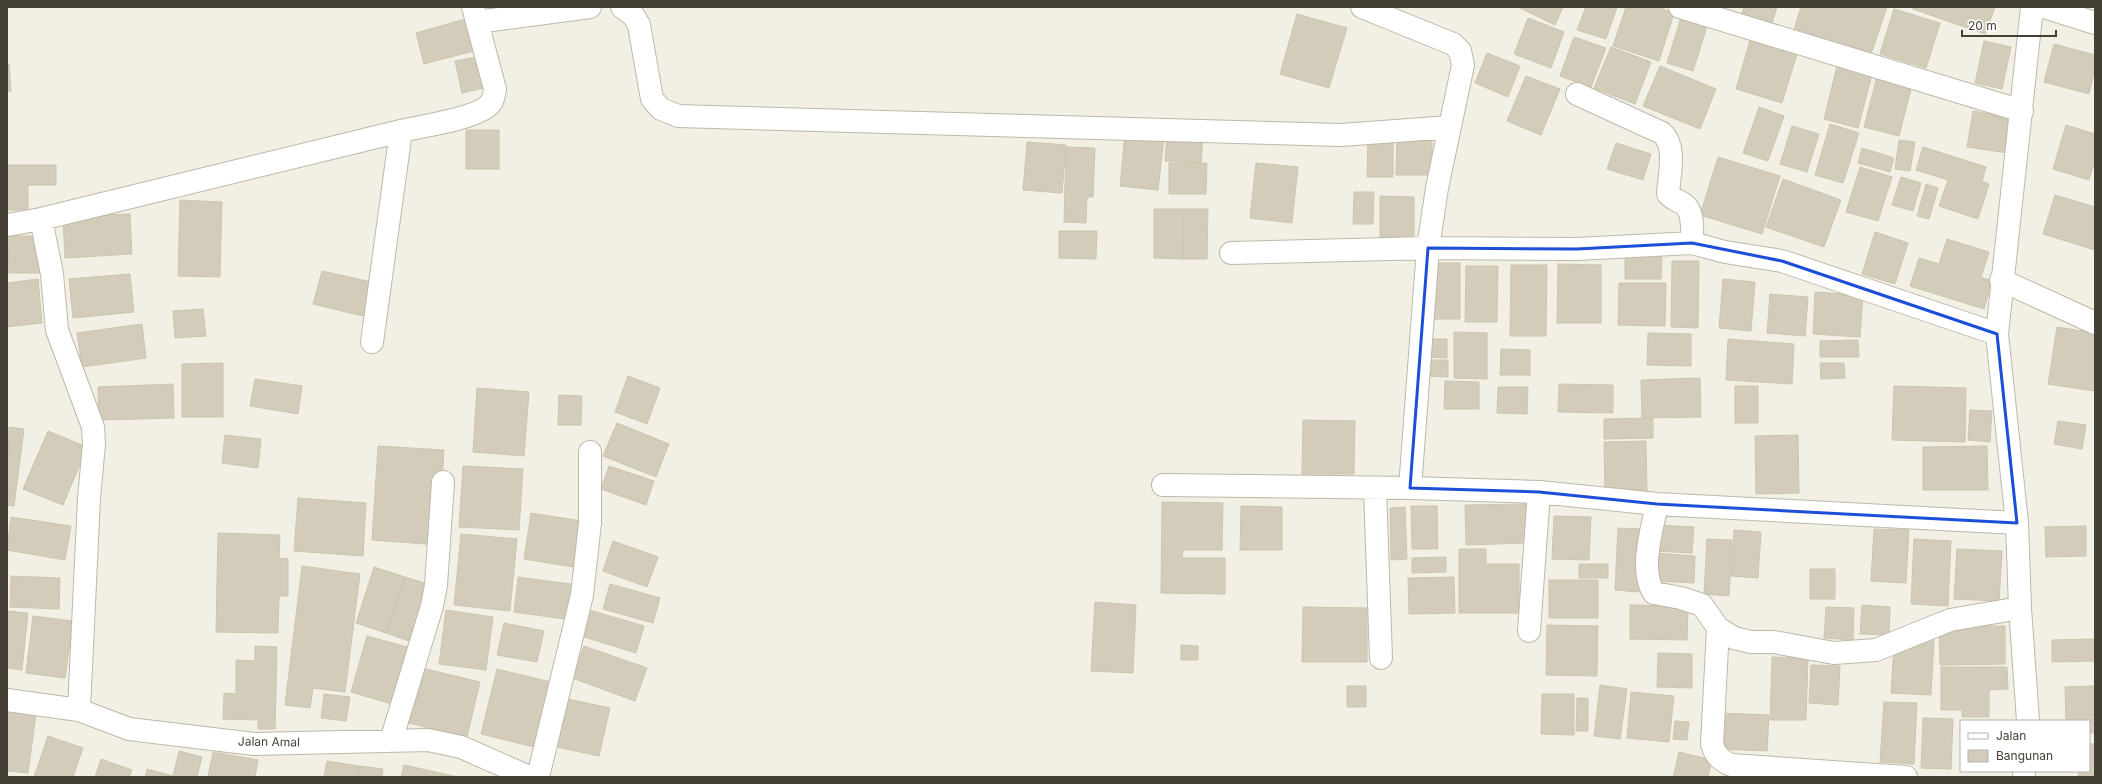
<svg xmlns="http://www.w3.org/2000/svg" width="2102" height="784" font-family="Inter,sans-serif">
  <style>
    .building { fill: #d4ccbb; stroke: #cec4ae }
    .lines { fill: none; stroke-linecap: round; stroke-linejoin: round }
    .minor-casing { stroke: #bdb8a8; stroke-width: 24 }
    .tertiary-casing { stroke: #bdb8a8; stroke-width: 24 }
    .minor { stroke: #fff; stroke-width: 22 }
    .tertiary { stroke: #fff; stroke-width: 22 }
    .marked { fill: none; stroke: #1d4ed8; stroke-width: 3; stroke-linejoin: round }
    .labels { text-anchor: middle; stroke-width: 3.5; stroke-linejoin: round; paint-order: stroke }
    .street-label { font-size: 12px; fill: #454035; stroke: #fff }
  </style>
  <rect width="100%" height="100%" fill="#f2efe5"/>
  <path class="building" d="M1518 7H1563L1555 25Z
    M1586 7H1617L1606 39 1577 30Z
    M1626 7H1657L1674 13 1659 61 1613 46Z
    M1744 7H1777L1771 27 1740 20Z
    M1801 7H1887L1871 54 1794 30Z
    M1913 7H1995L1985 34 1913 9Z
    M1894 9 1940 23 1926 68 1880 54Z
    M1297 14 1347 28 1329 88 1280 74Z
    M1682 14 1708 23 1693 71 1667 63Z
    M472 17 481 49 424 64 416 33Z
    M1528 18 1564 32 1551 68 1514 54Z
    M1574 37 1606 48 1591 87 1560 76Z
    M1751 37 1798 51 1782 103 1736 89Z
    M1984 41 2011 47 2002 89 1975 83Z
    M2054 44 2095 55V69L2089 94 2044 82Z
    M1611 47 1651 62 1635 104 1594 88Z
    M1487 53 1520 66 1508 97 1475 83Z
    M482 56 488 87 462 93 455 61Z
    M1838 62 1873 71 1858 128 1824 119Z
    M9 64 11 91H7V65Z
    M1660 66 1716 89 1700 129 1643 106Z
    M1878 73 1913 82 1899 136 1864 127Z
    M1526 76 1560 89 1541 135 1507 121Z
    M1759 107 1784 116 1768 161 1743 153Z
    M1973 111 2013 118 2008 153 1967 147Z
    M1830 124 1859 133 1843 183 1815 175Z
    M2066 125 2095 134V160L2089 180 2053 169Z
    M1792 126 1819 134 1807 172 1780 164Z
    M466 130H499V169H466Z
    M1125 133 1164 137 1158 190 1120 186Z
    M1167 133 1203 135 1201 163 1165 161Z
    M1397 138 1432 139V175H1396Z
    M1368 139 1393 140V177H1367Z
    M1899 140 1915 142 1910 171 1895 169Z
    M1027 142 1066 145 1062 193 1023 190Z
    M1616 143 1651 154 1643 180 1607 169Z
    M1066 147 1095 148 1093 197H1087L1086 223 1064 222Z
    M1923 147 1986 167 1982 181 1989 184 1978 219 1939 206 1948 180 1916 170Z
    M1862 148 1894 158 1890 172 1858 163Z
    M1718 157 1780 176 1762 234 1700 215Z
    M1169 163H1207L1206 194H1169Z
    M1256 163 1298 167 1292 223 1250 218Z
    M7 165H56V185H28V210H7Z
    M1860 167 1892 177 1878 221 1846 212Z
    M1901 177 1921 183 1913 211 1892 205Z
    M1783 179 1841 200 1824 247 1766 227Z
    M1926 184 1938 188 1929 219 1917 216Z
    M1354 192H1374L1373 224H1353Z
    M2055 195 2095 207V250L2043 234Z
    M1380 196 1414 197V239L1380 238Z
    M180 200 222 202 220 277 178 276Z
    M1154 209H1184L1183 259 1154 258Z
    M1184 209H1208L1207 259H1183Z
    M130 214 132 254 65 258 63 217Z
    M1059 231H1097L1096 259 1059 258Z
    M1875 232 1908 243 1895 284 1862 274Z
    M8 236H43V273H9Z
    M1947 239 1989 252 1981 277 1992 281 1984 309 1910 286 1919 258 1939 264Z
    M1625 255H1662L1661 279H1625Z
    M1672 261H1699L1698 328 1671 327Z
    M1433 263H1460V319H1432Z
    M1558 264 1601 265V323H1557Z
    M1511 265H1547L1546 336H1510Z
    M1466 266H1498L1497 322H1465Z
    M322 271 376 283 367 317 313 304Z
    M130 274 134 312 73 318 69 279Z
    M38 279 42 323 7 327V283Z
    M1723 279 1755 282 1751 331 1719 328Z
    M1619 283H1666L1665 326 1618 325Z
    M1815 292 1863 295 1860 337 1813 334Z
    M1770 294 1808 297 1805 336 1767 333Z
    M203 309 206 336 175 338 173 311Z
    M142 324 146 358 82 367 77 333Z
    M2057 327 2095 333V391L2048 384Z
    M1454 332 1487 333V379L1454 378Z
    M1648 333 1691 334V366L1647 365Z
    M1429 339H1447V358L1428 357Z
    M1728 339 1794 344 1792 384 1726 380Z
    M1858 340 1859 357H1820V341Z
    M1501 349 1530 350V375H1500Z
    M1428 360H1448V377L1427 376Z
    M223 363V417H182V364Z
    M1820 363H1844L1845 378 1821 379Z
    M628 376 660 388 647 424 615 412Z
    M1700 378 1701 417 1642 418 1641 380Z
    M255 379 302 386 298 414 250 406Z
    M1445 381 1479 382V409H1444Z
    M173 384 174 418 99 420 98 387Z
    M1559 384 1613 385V413L1558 412Z
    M1735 386H1758V423H1735Z
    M1894 386 1966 388 1965 442 1892 440Z
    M1498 387H1528L1527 414 1497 413Z
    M477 388 529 392 524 456 473 452Z
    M559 395 582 396 581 425H558Z
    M1970 410 1992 411 1990 442 1968 440Z
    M1653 418V438L1604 439V419Z
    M1303 420 1355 421 1354 474H1302Z
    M2058 421 2086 425 2082 449 2054 444Z
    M617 423 669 444 656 477 603 456Z
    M9 427 24 429 14 506 7 505Z
    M48 431 87 447 63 505 23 489Z
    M225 435 261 439 258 468 222 463Z
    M1798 435 1799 493 1756 494 1755 436Z
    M1646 441 1647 491 1605 492 1604 442Z
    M378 446 444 450 438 545 372 540Z
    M1987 446 1988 490H1923V447Z
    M463 466 523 469 519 530 459 527Z
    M609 466 654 481 646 505 601 489Z
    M298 498 366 503 363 556 294 551Z
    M1162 502 1223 503 1222 550H1183L1182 558H1225V594L1161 593Z
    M1526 504 1527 543 1466 545 1465 505Z
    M1241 506 1282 507V550H1240Z
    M1411 506H1437L1438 549H1412Z
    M1405 507 1407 559 1391 560 1390 508Z
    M531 513 588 522 580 568 524 559Z
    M1554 516 1591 517 1589 560 1552 559Z
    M11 517 71 526 65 560 7 550Z
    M1657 525 1694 527 1692 553 1655 551Z
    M2086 526V556L2046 557 2045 527Z
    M1618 528 1642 529 1639 592 1615 590Z
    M1874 529 1909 530 1906 583 1871 581Z
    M1734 530 1761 532 1758 578 1731 576Z
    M218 533 280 535 279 558 288 559V596H279L278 633 216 632Z
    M461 534 517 539 510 611 454 605Z
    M1707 539 1732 540 1729 596 1704 594Z
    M1914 539 1951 541 1948 606 1911 604Z
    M613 541 658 557 647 587 603 571Z
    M1459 549H1486V564H1519V613H1459Z
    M1957 549 2002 551 1999 601 1954 599Z
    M1654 553 1695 556 1694 583 1653 581Z
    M1446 557V572L1412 573V558Z
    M1579 564H1608V578H1579Z
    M302 566 360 574 345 692 313 688 310 708 285 705Z
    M374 567 405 577 386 633 356 623Z
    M1810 569H1835V599H1810Z
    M11 576 60 578 59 609 10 607Z
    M405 577 431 585 412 642 386 633Z
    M518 577 577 585 572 620 514 612Z
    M1454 577 1455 613 1409 614 1408 578Z
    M1549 580H1598V618H1549Z
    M610 584 660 598 653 623 603 609Z
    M1095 602 1136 605 1133 673 1091 671Z
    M1630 605 1688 606 1687 640 1630 639Z
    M1862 605 1890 607 1889 635 1860 634Z
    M1303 607 1367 608V662H1302Z
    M1826 607 1854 608 1853 640 1824 638Z
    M446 610 493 617 486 670 439 664Z
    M589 610 644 626 636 653 581 636Z
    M7 611 28 613 22 670 7 668Z
    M33 616 73 621 65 678 26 673Z
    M504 623 544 631 537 662 497 655Z
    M1547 625 1598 626 1597 676 1546 675Z
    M1939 626H2005V664L1940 665Z
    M367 636 411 648 395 705 351 692Z
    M1914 638 1934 640 1931 695 1891 693 1894 645Z
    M2095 639V661L2052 662V640Z
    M1181 645 1198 646V660H1181Z
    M255 646 277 647 275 729H258V720L223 719 224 693 236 694V660L255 661Z
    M584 646 647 668 635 701 572 678Z
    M1658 653 1692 654V688L1657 687Z
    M1772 657 1808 658 1806 720H1770Z
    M1811 665 1840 666 1838 705 1809 703Z
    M1941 667H2007L2008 689 1989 690V717H1962V710H1941Z
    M422 668 480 682 467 737 409 723Z
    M497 669 555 683 538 748 481 734Z
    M1600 685 1627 689 1620 739 1594 736Z
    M1347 686H1366V707H1347Z
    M2095 686V733H2089V721H2066L2065 687Z
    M1631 692 1674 696 1669 742 1627 738Z
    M324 694 350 697 346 721 321 718Z
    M1542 694H1574V735L1541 734Z
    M563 698 610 708 599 756 552 746Z
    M1577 698H1588V731H1576Z
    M1884 702 1917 703 1914 764 1880 762Z
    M7 703 37 707 28 773 7 771Z
    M1720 713 1769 715 1767 751 1718 749Z
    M1923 718 1953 719 1951 769 1921 768Z
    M1675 721 1689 722 1687 740 1673 739Z
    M48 736 83 748 73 777H34Z
    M2089 744H2095V777H2078L2079 771H2089Z
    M179 751 202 757 197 777H145L147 769 173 776Z
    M213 752 258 760 255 777H208Z
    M1679 752 1712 760 1708 777H1673Z
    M101 759 132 770 129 777H95Z
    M327 761 359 766 357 777H324Z
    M404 765 458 777H401Z
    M359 766 383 769 382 777H357Z"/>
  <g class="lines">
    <defs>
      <path id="minor" d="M473 7 477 22 590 7
        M622 7 633 15 639 25 652 99 661 109 678 116 1341 135 1450 127
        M1362 7 1453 44 1460 51 1463 65 1437 188 1428 248 1410 488
        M1680 7 2022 111
        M2044 7 2095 23
        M1577 94 1662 133C1677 146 1669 176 1668 194 1673 200 1681 201 1686 206 1694 215 1692 232 1692 243
        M401 131C422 126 473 119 488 106 493 103 494 95 495 89L477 22
        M41 219 52 274 57 330 93 427 94 444 89 498 79 710
        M7 225 41 219 401 131 372 342
        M1231 253 1428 248 1577 249 1692 243 1725 252 1782 261 1997 334
        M2001 280 2095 323
        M1163 485 1410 488 1539 492 1657 504 2017 523
        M1375 489 1381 658
        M1657 504C1652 529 1639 571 1654 593L1681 598 1702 605 1718 628 1734 638 1751 642H1774L1834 653 1876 650 1950 620 2020 608
        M1718 628 1712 744C1715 756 1721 760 1731 765L1906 777
        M1529 631 1539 492
        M7 700 79 710 129 729 254 744 428 740 461 747 529 777
        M391 741 432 606 436 585 443 482
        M538 777 582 595 590 523V452"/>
      <path id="tertiary" d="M2028 721 2020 608 2017 523 1997 334 2032 7
        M2024 777V771"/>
    </defs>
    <use href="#minor" class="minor-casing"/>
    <use href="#tertiary" class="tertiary-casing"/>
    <use href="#minor" class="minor"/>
    <use href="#tertiary" class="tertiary"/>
  </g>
  <path class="marked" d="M1692 243 1782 261 1997 334 2017 523 1657 504 1539 492 1410 488 1428 248 1577 249Z"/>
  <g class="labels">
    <g class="street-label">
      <text transform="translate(269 742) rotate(1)" y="4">Jalan Amal</text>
    </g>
  </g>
  <rect width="2102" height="784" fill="none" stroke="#454035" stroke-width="16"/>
  <rect x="1960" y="720" width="130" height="52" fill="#ffffff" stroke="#b5b3ae"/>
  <rect x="1968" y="733" width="20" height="6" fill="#ffffff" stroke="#b5b3ae"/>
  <text x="1996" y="740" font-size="12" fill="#454035">Jalan</text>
  <rect x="1968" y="750" width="20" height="12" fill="#d4ccbb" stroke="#b5b3ae"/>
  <text x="1996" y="760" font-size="12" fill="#454035">Bangunan</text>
  <path d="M1962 30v6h94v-6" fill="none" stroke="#454035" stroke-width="2"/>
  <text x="1968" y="30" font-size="12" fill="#454035" stroke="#ffffff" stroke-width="3" paint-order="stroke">20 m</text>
</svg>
